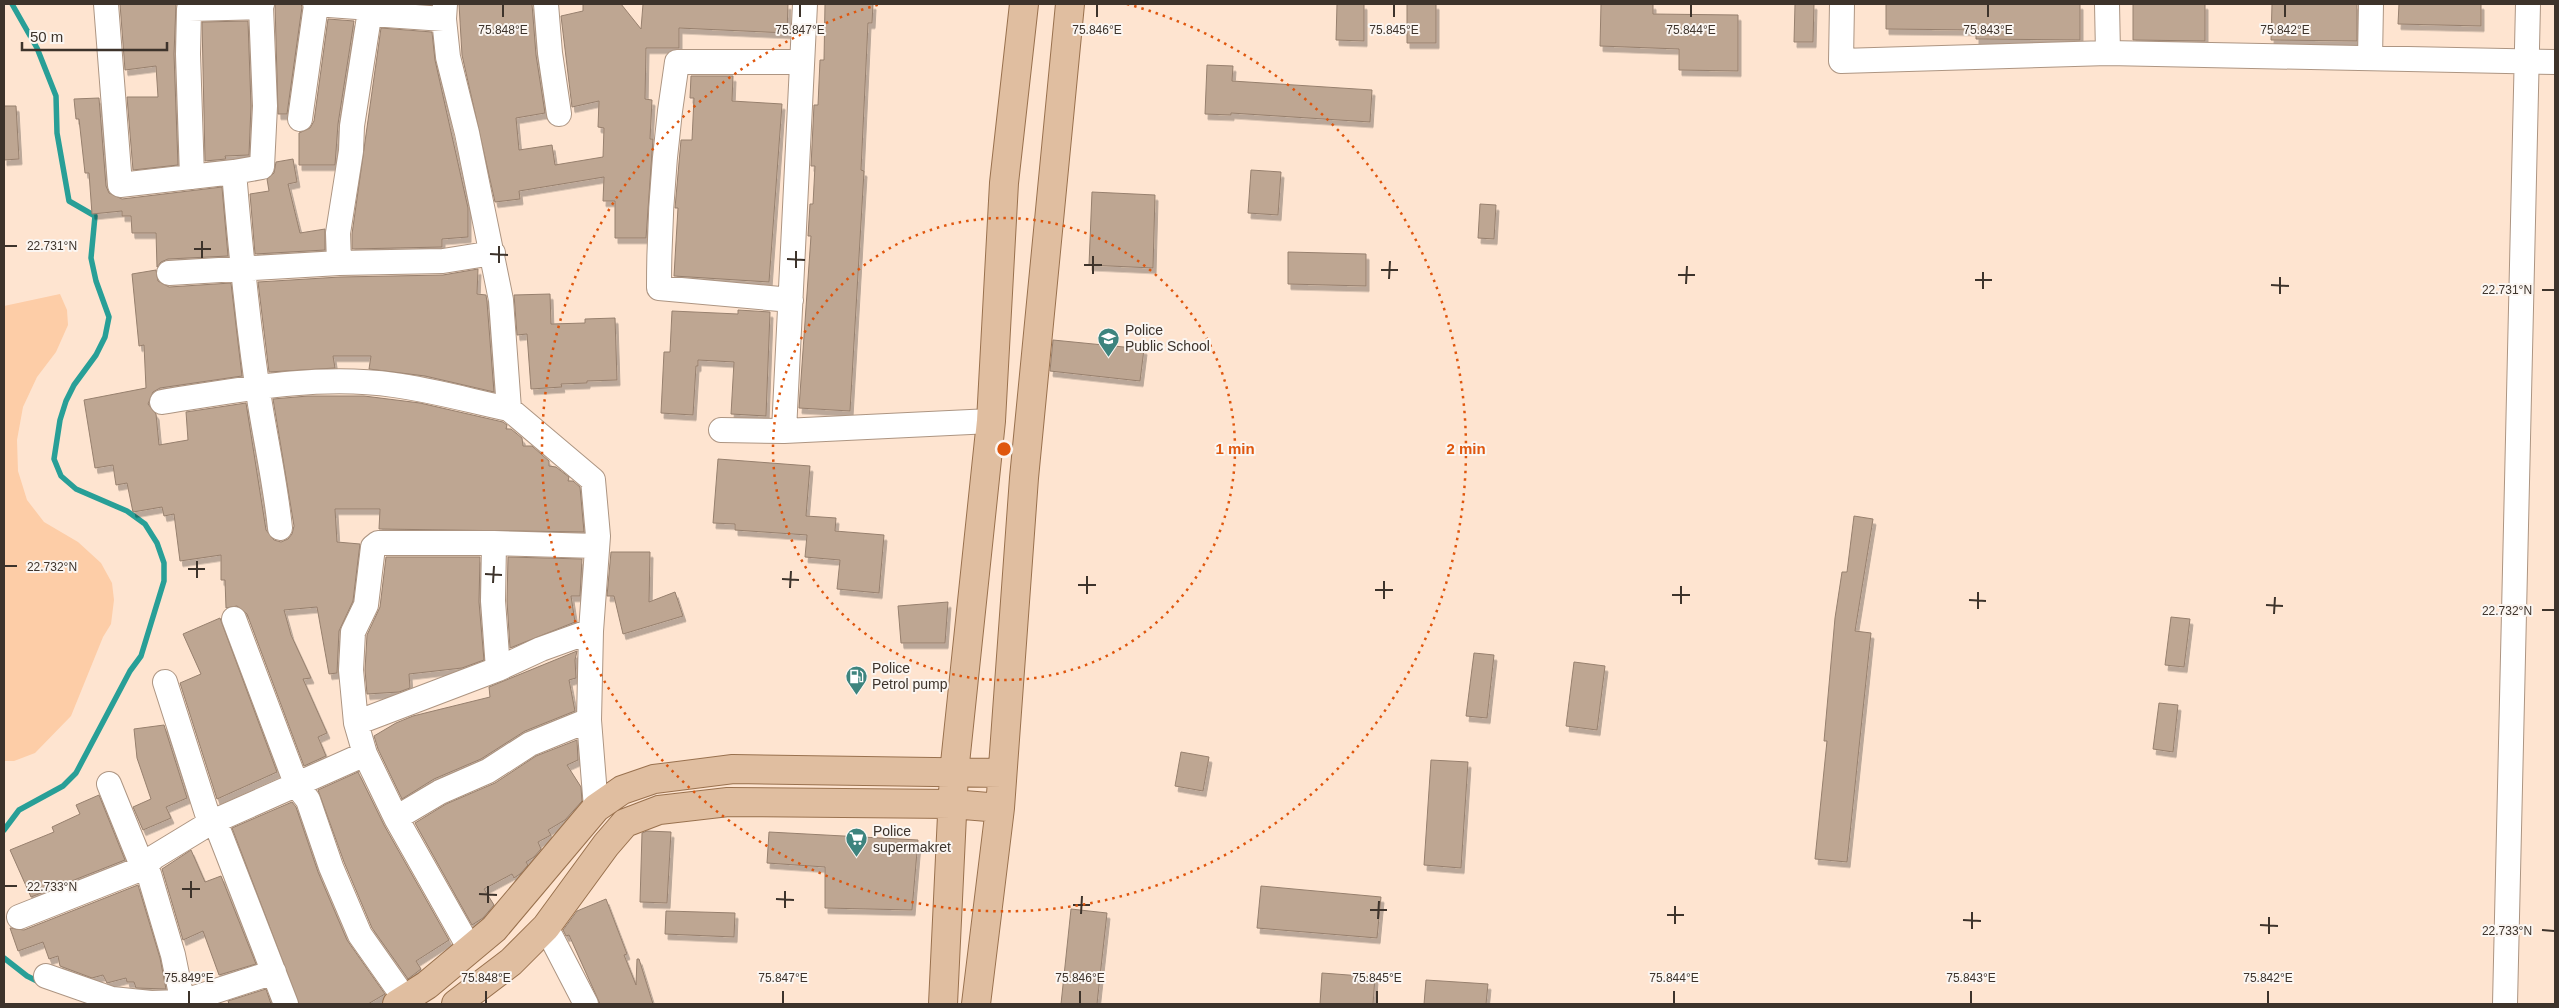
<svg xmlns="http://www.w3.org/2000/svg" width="2559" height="1008" font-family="Arial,sans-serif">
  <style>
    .green { fill: #fdcda7 }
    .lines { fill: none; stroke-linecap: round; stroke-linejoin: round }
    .stream { stroke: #289f97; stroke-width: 5.5 }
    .building { fill: #bea692; stroke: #97806e; filter: url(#shadow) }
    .minor-casing { stroke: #ad9582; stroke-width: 26 }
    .major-casing { stroke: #99714e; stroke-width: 30 }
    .minor { stroke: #fff; stroke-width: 24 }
    .major { stroke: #e0bea0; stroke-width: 28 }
    .ticks { fill: none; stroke: #3d332b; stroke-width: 2 }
    .ring { fill: none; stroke: #df570e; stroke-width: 2.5; stroke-dasharray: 2.5 5 }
    .labels { text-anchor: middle; stroke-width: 4; stroke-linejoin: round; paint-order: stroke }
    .poi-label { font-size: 14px; fill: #3d332b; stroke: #fbf6f2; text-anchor: start }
    .ticks-label { font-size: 12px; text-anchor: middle; fill: #3d332b; stroke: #fbf6f2; stroke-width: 4; stroke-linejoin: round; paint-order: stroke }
    .centre { fill: #df570e; stroke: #fbf6f2; stroke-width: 2.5 }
    .ring-label { font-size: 15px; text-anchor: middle; font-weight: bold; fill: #df570e; stroke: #fbf6f2; stroke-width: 4; stroke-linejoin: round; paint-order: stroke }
  </style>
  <defs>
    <filter id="shadow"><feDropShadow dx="3" dy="5.5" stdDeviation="0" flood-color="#0004"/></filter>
  </defs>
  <rect width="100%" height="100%" fill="#fee4d0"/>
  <path class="green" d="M60 294 67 310 68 325 56 352 37 377 23 407 17 440 18 471 27 500 44 522 78 542 101 563 112 583 114 600 111 624 103 637 71 716 35 753 14 761H4V306Z"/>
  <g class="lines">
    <path class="stream" d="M4 830 19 810 63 786 76 773 130 671 141 656 164 581V563L157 543 145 524 127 511 76 489 61 476 54 459 60 420 66 401 74 385 96 355 105 337 109 317 96 281 91 258 95 216 69 201 57 133 56 96 37 48 12 4
      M4 958 27 976 41 983"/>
  </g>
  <path class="building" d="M120 4H176L174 54 178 165 133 170 127 97H158L156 66 125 70Z
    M275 4H301L302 7 287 114H278Z
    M459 4H532L536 55 545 113 516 118 519 150 552 145 555 165 603 157 604 128 598 127 599 101 572 107 561 16 583 11V4H621L641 29 643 4H788L787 33 679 28V48H646L645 99 652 100 650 139H653L646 238H615V201H603L604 177 519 191 520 199 495 202 462 55Z
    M825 4H873L872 23H868L861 170 864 171 850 411 799 408 811 236H808L810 204H813L815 166H811L814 105H818L820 60H824Z
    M1337 4H1364V41L1336 40Z
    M1407 4H1436V43H1407Z
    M1601 4H1653V14L1738 15V71L1679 70V49L1600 46Z
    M1795 4H1814L1813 42H1794Z
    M1886 4H2080V40L1976 39V30L1886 29Z
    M2133 4H2205V41L2133 40Z
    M2272 4H2357V41L2271 40Z
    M2399 4H2481V26L2398 24Z
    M328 19 354 21 338 124 335 165H299V133L310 128 314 121Z
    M248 21 251 106 249 155 225 156 226 159 205 161 202 22Z
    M381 28 432 32 435 60 468 208V237L442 239V247L352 249V234Z
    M1207 65 1233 66 1232 81 1372 90 1370 122 1231 113V115L1205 114Z
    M691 76H733L732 101 782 104 769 282 674 276 678 208H675L681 140H692L694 98H690Z
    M99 98 106 186 109 193 122 199 222 187 228 256 168 259 161 262 157 267 156 233H132L131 216H122V211L92 214 89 173H85L79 119H76L74 99Z
    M4 106H16L19 159 4 160Z
    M293 159 297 182 288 184 300 233 325 229V250L255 254 250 194 269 191 267 179 274 173 276 162Z
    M1251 170 1281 172 1278 215 1248 213Z
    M1092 192 1155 195 1153 268 1089 265Z
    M1480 204 1496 205 1494 239 1478 238Z
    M1288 252 1366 254V286L1288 284Z
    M478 269 477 294 486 295 487 302 494 392 425 376 369 369 371 356H333L335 368 269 372 258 282 340 277 443 275Z
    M156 270 158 281 169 287 231 283 242 376 160 388 153 392 148 404 156 414 159 445 188 440 186 412 246 403 266 530 274 540 281 542 288 539 292 534 294 526 273 399 308 396H364L420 403 503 422 507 425 506 429H511L522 438 523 446H532L549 461V466L556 467 569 477 568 481H573L580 487 584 532 379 529 380 509H335L337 542 360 544 353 601 339 631 337 673 329 674 317 607 284 610 291 635 311 678 303 679 327 733 318 737 326 756 304 766 247 614 237 606 226 608 225 580H221V555L180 561 174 514 164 516 162 507 133 512 127 483 116 485 113 465 95 468 84 400 146 388 144 345 139 346 132 274Z
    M550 294 551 324 585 323V319L615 318 617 380 587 381V383L561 384 562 387 531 389 527 334 517 335 514 295Z
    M738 310 770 312 766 416 731 414 734 362 698 360V366H696L693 415 661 413 664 352H670L672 311 738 314Z
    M1053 340 1144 349 1140 381 1050 371Z
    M718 459 810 466 806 516 836 518 835 531 884 535 879 593 837 589 840 560 805 557 807 535 735 530V524L713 523Z
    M1854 516 1873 519 1855 631 1871 633 1847 862 1815 859 1827 741H1824L1835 618 1842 572H1847Z
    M611 552H650L649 602 675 592 683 616 623 634 614 596H607Z
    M386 557H480L479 602 484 660 462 668 409 674 410 688 399 692 367 694 365 670 367 635 380 607Z
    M508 557 582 559 580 596H571L575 622 510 648 507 601Z
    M948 602 945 643H901L898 606Z
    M2171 617 2190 619 2184 667 2165 665Z
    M220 618 277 772 217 799 180 683 201 674 183 634Z
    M577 651 575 660 576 678 569 680 575 711 525 731 481 759 434 779 402 799 378 749 374 736 396 723 413 716 490 697 489 687Z
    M1474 653 1494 655 1487 718 1466 716Z
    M1574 662 1605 666 1597 730 1566 726Z
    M2159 703 2178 705 2173 752 2153 749Z
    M164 725 187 798 166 807 171 818 143 830 133 807 151 799 137 758 134 729Z
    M577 740 578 760 567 765 581 787 582 801 565 820 548 830 551 835 538 842 541 849 534 857 526 862 528 865 520 874 514 878 512 874 484 889 494 905 483 918 472 925 415 823 446 804 495 783 536 756Z
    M1181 752 1209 757 1203 791 1175 786Z
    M1431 760 1468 762 1461 868 1424 865Z
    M358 772 384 825 449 940 416 961 421 969 408 979 372 928 344 862 318 790Z
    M99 795 125 860 31 897 10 850 54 832 52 827 80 814 76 805Z
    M292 802 296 807 318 872 347 940 385 994 368 1004H299L232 828Z
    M647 831 671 832 667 903 640 902 642 833Z
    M769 832 918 840 912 910 825 908V867L767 863Z
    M191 850 205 882 221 876 256 964 219 975 203 931 183 940 162 869Z
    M138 885 160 958 166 989 136 988 134 982H127L126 978 107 983 103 975 92 978 60 966 58 956 49 959 43 942 18 951 10 928 24 930Z
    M1261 886 1381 897 1377 938 1257 928Z
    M606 899 627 954 624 955 636 985 637 959H639L653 1004H600L569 935 566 936 563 930 577 911Z
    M1071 909 1107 913 1097 1004H1061Z
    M666 911 735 913 734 937 665 934Z
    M1322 973 1375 977 1373 1004H1320Z
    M1426 980 1488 984 1486 1004H1424Z
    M266 989 271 1004H229L228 1001Z"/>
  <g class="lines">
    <defs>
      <path id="minor" d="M106 4 120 185 234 172 262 167 265 106 261 7
        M315 4 371 8
        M371 4 352 126 351 151 338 233 339 263 443 261 493 253
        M445 4 444 19 448 57 467 133 501 300 509 409 593 480 598 536 591 631 589 720 596 808
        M546 4 550 53 559 114
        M1842 4 1841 61 2108 53 2555 62
        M2107 4 2108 53
        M371 14 444 19
        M2370 58 2371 4
        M300 119 316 5
        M234 172C240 244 247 314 257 385 264 433 275 480 280 528
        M192 177 188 54 189 9 261 7 262 4
        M169 273 339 263
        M791 300 659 288C659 212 665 137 677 62H802
        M162 402C238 390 317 374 394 385 432 390 471 401 509 409
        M721 430 784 431 991 421
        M784 431 805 4
        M494 543 493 601 498 669
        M234 619 297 786 308 800 331 867 360 935 405 999
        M165 682 210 823
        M356 723 498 669 541 649 591 631
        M109 784 143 868 149 874 173 955 183 1004
        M396 818 440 792 488 771 530 744 589 720
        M215 821 286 1004
        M19 917 143 868 154 857 210 823 365 754
        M546 927 586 1004
        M470 949 396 818 365 754 356 723 351 670 353 632 366 605 373 547 378 543H494L597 546
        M46 976 112 999 151 1003 182 1002 274 972
        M2505 1004 2528 4"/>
      <path id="major" d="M397 1004 427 985 494 929 596 808 622 790 654 779 733 769 1002 773
        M456 1004 511 962 546 927 606 845 625 823 659 810 728 802 952 804 1000 808
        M943 1004 954 773 991 421 1004 183 1024 4
        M976 1004 1000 808 1024 478 1070 4"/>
    </defs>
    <use href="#minor" class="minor-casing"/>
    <use href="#major" class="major-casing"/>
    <use href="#minor" class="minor"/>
    <use href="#major" class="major"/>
  </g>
  <path class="ticks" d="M503 17V5M800 17V5M1097 17V5M1394 17V5M1691 17V5M1988 17V5M2285 17V5M5 246H17M194 249H211M490 254 508 255M202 258V241M787 259 805 260M499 263V246M1084 265H1102M796 268V251M1381 270H1398M1093 274V256M1678 275H1695M1389 279 1390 261M1975 280H1992M1686 284 1687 266M2271 285 2289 286M1983 289V272M2542 290H2554M2280 294V277M5 566H17M188 569H205M485 574 502 575M197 578V561M782 579 799 580M493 583 494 566M1078 585H1096M790 588 791 571M1375 590H1393M1087 594V576M1672 595H1690M1384 599V581M1969 600 1986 601M1681 604V586M2266 605 2283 606M1978 609V592M2542 610H2554M2274 614 2275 597M5 886H17M182 889H200M479 894 497 895M191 898V881M776 899 794 900M488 903V886M1073 905H1090M785 908V891M1370 910H1387M1081 914 1082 896M1667 915H1684M1378 919 1379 901M1963 920 1981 921M1675 924V906M2260 925 2278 926M1972 929V912M2542 930 2554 931M2269 934V917M189 1003V991M486 1003V991M783 1003V991M1080 1003V991M1377 1003V991M1674 1003V991M1971 1003V991M2268 1003V991"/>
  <g class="ring">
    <circle cx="1004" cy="449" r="231"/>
    <path d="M1127 4A462 462 0 1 1 881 4"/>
  </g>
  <defs>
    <symbol id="school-pin" viewBox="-11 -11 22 30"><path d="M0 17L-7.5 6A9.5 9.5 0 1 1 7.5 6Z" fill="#3d847e" stroke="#fbf6f2"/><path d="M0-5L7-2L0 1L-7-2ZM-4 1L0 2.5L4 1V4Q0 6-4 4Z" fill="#fff"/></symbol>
    <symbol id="fuel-pin" viewBox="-11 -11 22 30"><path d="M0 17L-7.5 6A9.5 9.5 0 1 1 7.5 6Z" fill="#3d847e" stroke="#fbf6f2"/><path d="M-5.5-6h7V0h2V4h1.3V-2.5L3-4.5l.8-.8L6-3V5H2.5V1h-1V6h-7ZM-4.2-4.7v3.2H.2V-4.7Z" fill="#fff"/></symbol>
    <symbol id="supermarket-pin" viewBox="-11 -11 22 30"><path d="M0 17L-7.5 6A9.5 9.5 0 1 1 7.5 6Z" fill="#3d847e" stroke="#fbf6f2"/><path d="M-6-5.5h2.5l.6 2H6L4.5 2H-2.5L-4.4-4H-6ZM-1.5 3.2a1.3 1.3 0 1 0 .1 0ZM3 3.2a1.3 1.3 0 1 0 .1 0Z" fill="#fff"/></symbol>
  </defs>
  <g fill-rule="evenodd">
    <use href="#school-pin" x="1096" y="326" width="25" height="34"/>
    <use href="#fuel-pin" x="844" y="664" width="25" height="34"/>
    <use href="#supermarket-pin" x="844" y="826" width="25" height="34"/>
  </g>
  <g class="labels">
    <g class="poi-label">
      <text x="1125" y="335">Police<tspan x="1125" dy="16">Public School</tspan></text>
      <text x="872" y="673">Police<tspan x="872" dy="16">Petrol pump</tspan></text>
      <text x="873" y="836">Police<tspan x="873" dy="16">supermakret</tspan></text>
    </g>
  </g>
  <g class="ticks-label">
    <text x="503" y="34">75.848°E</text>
    <text x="800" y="34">75.847°E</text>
    <text x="1097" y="34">75.846°E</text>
    <text x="1394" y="34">75.845°E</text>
    <text x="1691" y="34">75.844°E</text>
    <text x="1988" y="34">75.843°E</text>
    <text x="2285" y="34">75.842°E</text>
    <text x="52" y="250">22.731°N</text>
    <text x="2507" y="294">22.731°N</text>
    <text x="52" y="571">22.732°N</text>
    <text x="2507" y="615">22.732°N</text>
    <text x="52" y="891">22.733°N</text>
    <text x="2507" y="935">22.733°N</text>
    <text x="189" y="982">75.849°E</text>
    <text x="486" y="982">75.848°E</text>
    <text x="783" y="982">75.847°E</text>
    <text x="1080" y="982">75.846°E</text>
    <text x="1377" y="982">75.845°E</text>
    <text x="1674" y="982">75.844°E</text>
    <text x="1971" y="982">75.843°E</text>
    <text x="2268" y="982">75.842°E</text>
  </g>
  <circle cx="1004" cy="449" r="8" class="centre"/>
  <g class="ring-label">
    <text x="1235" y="454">1 min</text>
    <text x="1466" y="454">2 min</text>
  </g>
  <rect width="2559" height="1008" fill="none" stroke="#3d332b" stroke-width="10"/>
  <path d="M22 42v8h145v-8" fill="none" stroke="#3d332b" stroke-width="2.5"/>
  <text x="30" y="42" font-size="15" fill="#3d332b" stroke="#fbf6f2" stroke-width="4" paint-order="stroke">50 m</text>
</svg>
